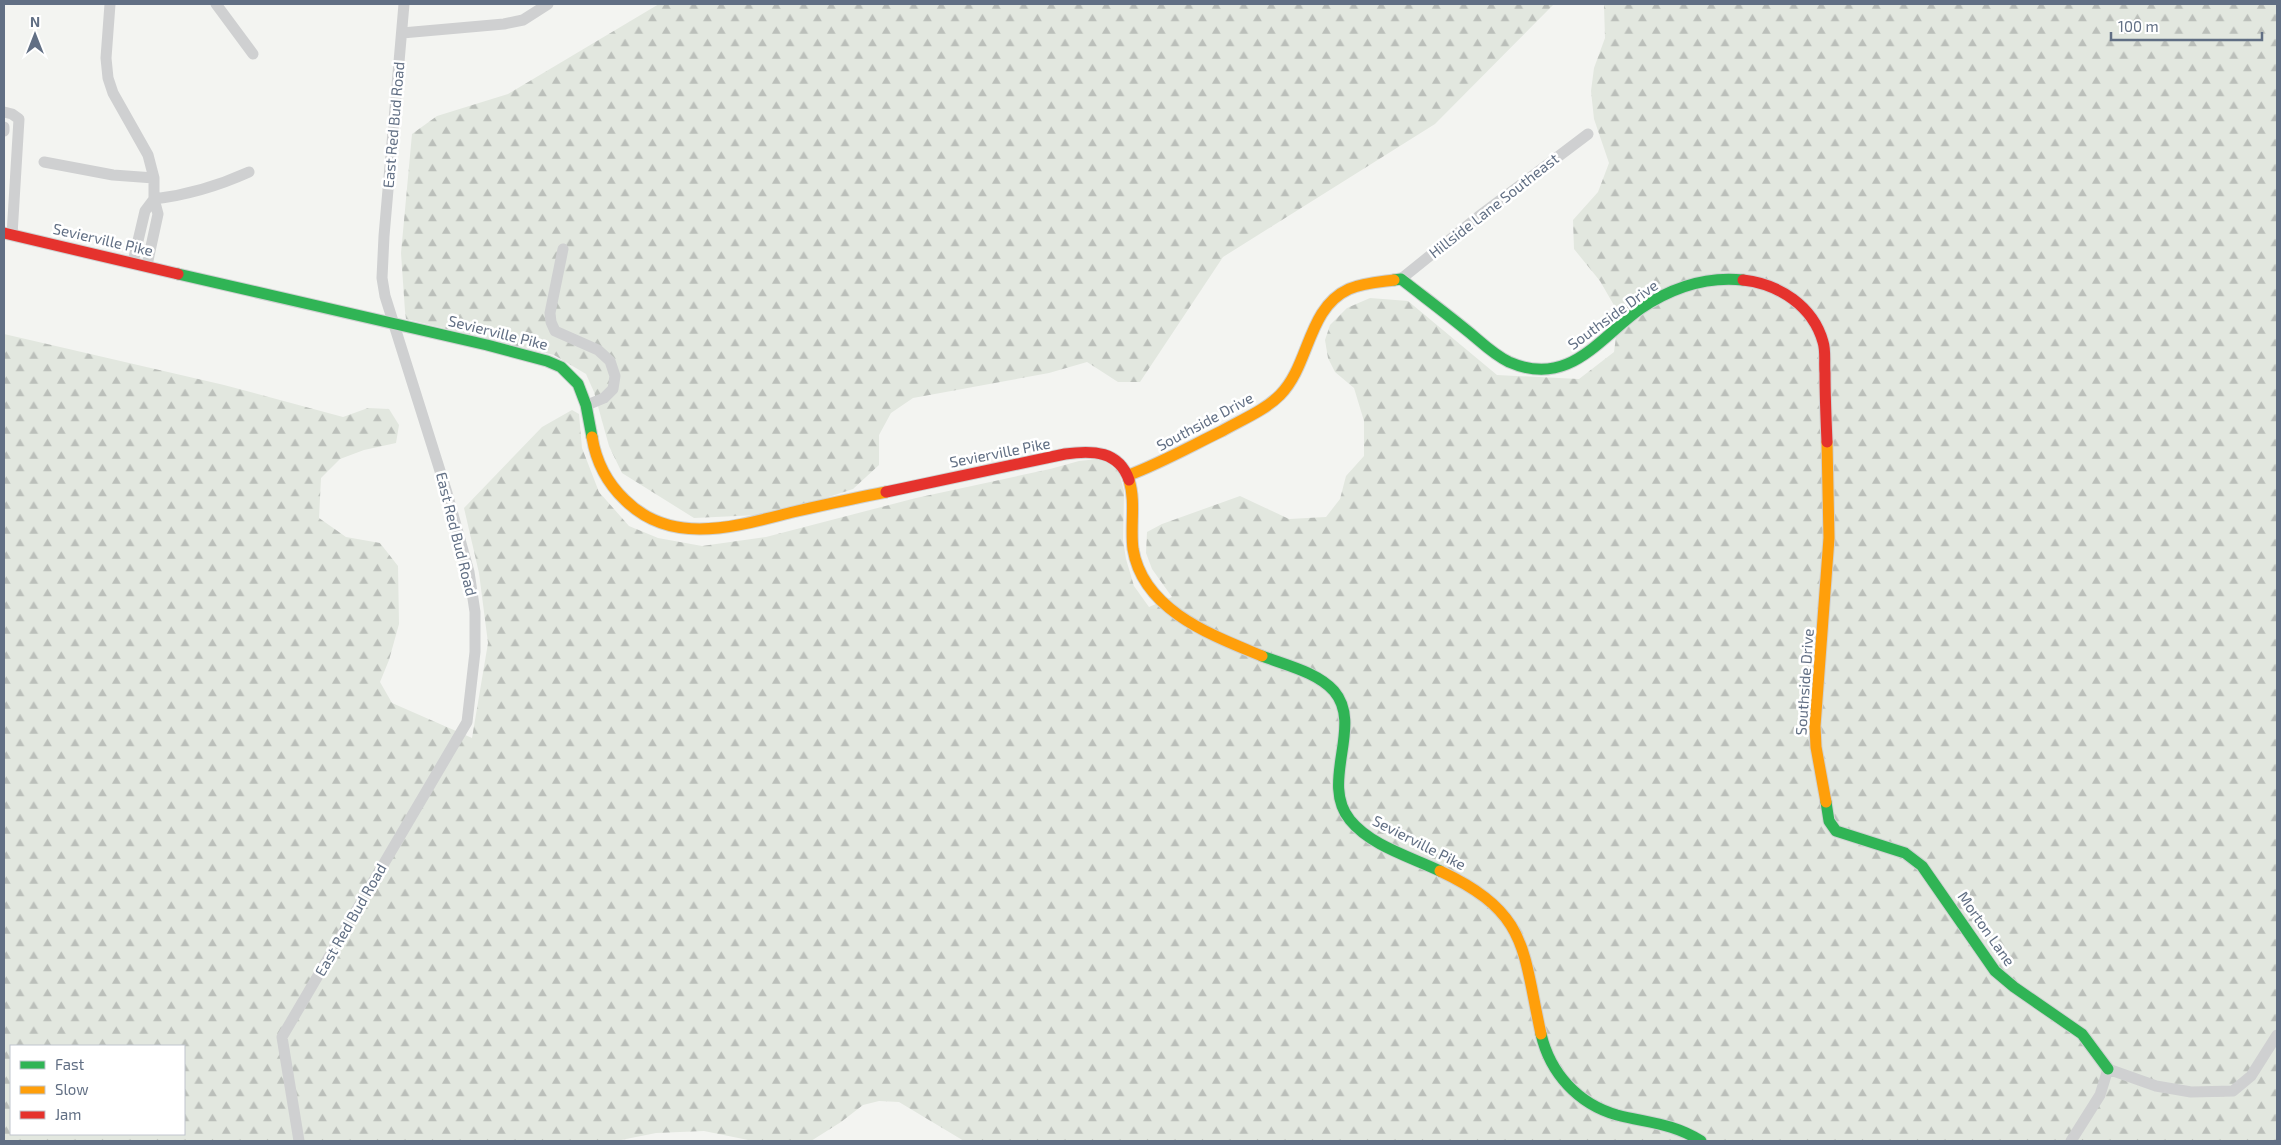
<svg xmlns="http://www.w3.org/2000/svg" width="2281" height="1145" font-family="'Exo 2',sans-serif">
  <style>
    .forest { fill: url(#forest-firs); fill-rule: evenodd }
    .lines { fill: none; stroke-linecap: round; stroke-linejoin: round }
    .fast-casing { stroke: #cfd1d2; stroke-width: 13 }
    .slow-casing { stroke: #cfd1d2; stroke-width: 13 }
    .jam-casing { stroke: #cfd1d2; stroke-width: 13 }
    .street { stroke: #cfd0d1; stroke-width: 11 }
    .fast { stroke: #30b455; stroke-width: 11 }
    .slow { stroke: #ff9f0a; stroke-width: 11 }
    .jam { stroke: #e5322d; stroke-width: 11 }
    .labels { text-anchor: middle; stroke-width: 5; stroke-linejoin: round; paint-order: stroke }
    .street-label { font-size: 15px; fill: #616f84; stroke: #fff }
  </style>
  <defs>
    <pattern id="forest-firs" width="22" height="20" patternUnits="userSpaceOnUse" patternTransform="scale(1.25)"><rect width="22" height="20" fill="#e2e7df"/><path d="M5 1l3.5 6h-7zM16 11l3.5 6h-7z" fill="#bbbfba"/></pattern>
  </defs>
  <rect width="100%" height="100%" fill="#f3f4f1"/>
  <path class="forest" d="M659 4H1554L1435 124 1223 257 1140 382H1118L1087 362 1049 373 913 398 891 413 879 435V465L853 489 777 514 694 518 622 473 609 446 594 392 586 374 554 355 406 319 405 311 401 253 412 134 437 116 508 94Z
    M1598 4H2277V1141H964L899 1102 879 1101 863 1105 841 1122 811 1141H753L704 1131 656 1133 616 1141H4V334L224 385 343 417 368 408 389 409 399 425 396 443 364 450 340 459 321 478 319 518 346 537 380 543 398 566 399 624 389 660 380 682 392 703 472 738 488 643 479 573 464 508 542 427 572 410 579 414 582 448 599 492 629 526 658 538 702 546 766 537 916 498 1050 469 1079 461 1098 459 1108 463 1119 472 1124 491 1123 540 1126 559 1134 586 1149 607 1172 597 1152 569 1146 553 1147 532 1162 524 1240 496 1289 519 1326 517 1340 499 1346 476 1364 456V421L1354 388 1335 372 1328 358 1325 340 1330 325 1347 308 1370 298 1408 301 1497 375 1579 379 1614 352 1619 314 1600 281 1574 249 1573 220 1598 192 1609 163 1594 119 1591 91 1594 68 1605 38 1604 5ZM11 1046H184V1134H11Z"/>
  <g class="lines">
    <defs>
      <path id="fast" d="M178 274 487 345 547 361 561 367 578 384 586 405 592 437
        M1394 280 1401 279C1424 297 1447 314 1470 333 1482 343 1494 355 1509 362 1569 388 1598 339 1640 309 1671 288 1705 276 1743 280
        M1262 656C1285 665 1317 672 1334 691 1364 726 1319 782 1350 820 1371 846 1411 857 1440 871
        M1826 802 1829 821 1836 831 1905 853 1922 866 1995 971 2014 987 2082 1034 2108 1069
        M1541 1034C1550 1073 1578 1104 1617 1115 1648 1123 1672 1123 1701 1141"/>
      <path id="slow" d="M592 437C596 461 607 483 625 500 672 547 737 526 793 512 824 505 855 498 886 492
        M1129 475C1161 463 1191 446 1222 431 1241 420 1264 411 1280 395 1310 365 1307 308 1349 289 1363 283 1379 282 1394 280
        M1129 480C1136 502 1130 526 1133 549 1143 610 1211 635 1262 656
        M1826 802 1816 747 1815 726 1829 538 1827 442
        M1440 871C1529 913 1522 948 1541 1034"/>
      <path id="jam" d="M4 233 178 274
        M1743 280C1779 284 1813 306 1823 342 1826 351 1824 363 1825 373 1825 396 1826 419 1827 442
        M886 492 1065 454C1093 450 1119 451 1129 480"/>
    </defs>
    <use href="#fast" class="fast-casing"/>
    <use href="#slow" class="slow-casing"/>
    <use href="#jam" class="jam-casing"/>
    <path class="street" d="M110 4 106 58 108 78 113 93 148 155 154 178V199L158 214 147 265
      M216 4 253 54
      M402 33 504 24 523 20 548 4
      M4 112 12 114 19 119 12 235
      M4 127V131
      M44 162 113 175 154 178
      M154 199C188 195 218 186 249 172
      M563 249 550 313 551 322 555 331 598 350 610 361 615 376 613 389 604 398 587 405
      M133 262 145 211 154 199
      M1401 279 1478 217 1588 134
      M299 1141 282 1037 467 722 475 652V612L469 572 447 493 385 296 382 278 384 236 404 4
      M2071 1141 2100 1095 2108 1069 2156 1086 2191 1092 2233 1091 2251 1076 2277 1035"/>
    <use href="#fast" class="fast"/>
    <use href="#slow" class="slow"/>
    <use href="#jam" class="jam"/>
  </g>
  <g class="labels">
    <g class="street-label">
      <text transform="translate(394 125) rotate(-85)" y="5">East Red Bud Road</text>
      <text transform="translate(1494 206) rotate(-38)" y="5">Hillside Lane Southeast</text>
      <text transform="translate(103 240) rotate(13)" y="5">Sevierville Pike</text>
      <text transform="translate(1613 315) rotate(-36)" y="5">Southside Drive</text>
      <text transform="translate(498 333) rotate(14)" y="5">Sevierville Pike</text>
      <text transform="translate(1205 422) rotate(-28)" y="5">Southside Drive</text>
      <text transform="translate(1000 453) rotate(-11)" y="5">Sevierville Pike</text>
      <text transform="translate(456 534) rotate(76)" y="5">East Red Bud Road</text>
      <text transform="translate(1805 682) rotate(-86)" y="5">Southside Drive</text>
      <text transform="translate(1419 843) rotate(27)" y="5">Sevierville Pike</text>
      <text transform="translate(351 920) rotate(-60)" y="5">East Red Bud Road</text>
      <text transform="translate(1986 929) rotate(55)" y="5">Morton Lane</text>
    </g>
  </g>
  <rect width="2281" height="1145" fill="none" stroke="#616f84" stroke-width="10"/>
  <rect x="10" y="1045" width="175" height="90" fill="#ffffff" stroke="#c0c5ce"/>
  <rect x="20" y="1061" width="25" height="8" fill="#30b455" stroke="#c0c5ce"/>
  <text x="55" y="1070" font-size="15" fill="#616f84">Fast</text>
  <rect x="20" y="1086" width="25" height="8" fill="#ff9f0a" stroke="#c0c5ce"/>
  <text x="55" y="1095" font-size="15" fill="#616f84">Slow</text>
  <rect x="20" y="1111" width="25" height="8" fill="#e5322d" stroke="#c0c5ce"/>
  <text x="55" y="1120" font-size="15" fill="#616f84">Jam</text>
  <g transform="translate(35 35)" stroke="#ffffff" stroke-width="4" paint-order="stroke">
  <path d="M0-4L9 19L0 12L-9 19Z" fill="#616f84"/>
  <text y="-8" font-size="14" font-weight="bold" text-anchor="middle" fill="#616f84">N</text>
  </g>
  <path d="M2111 32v8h151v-8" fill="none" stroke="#616f84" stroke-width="2.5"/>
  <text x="2118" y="32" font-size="15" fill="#616f84" stroke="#ffffff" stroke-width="4" paint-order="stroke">100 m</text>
</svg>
